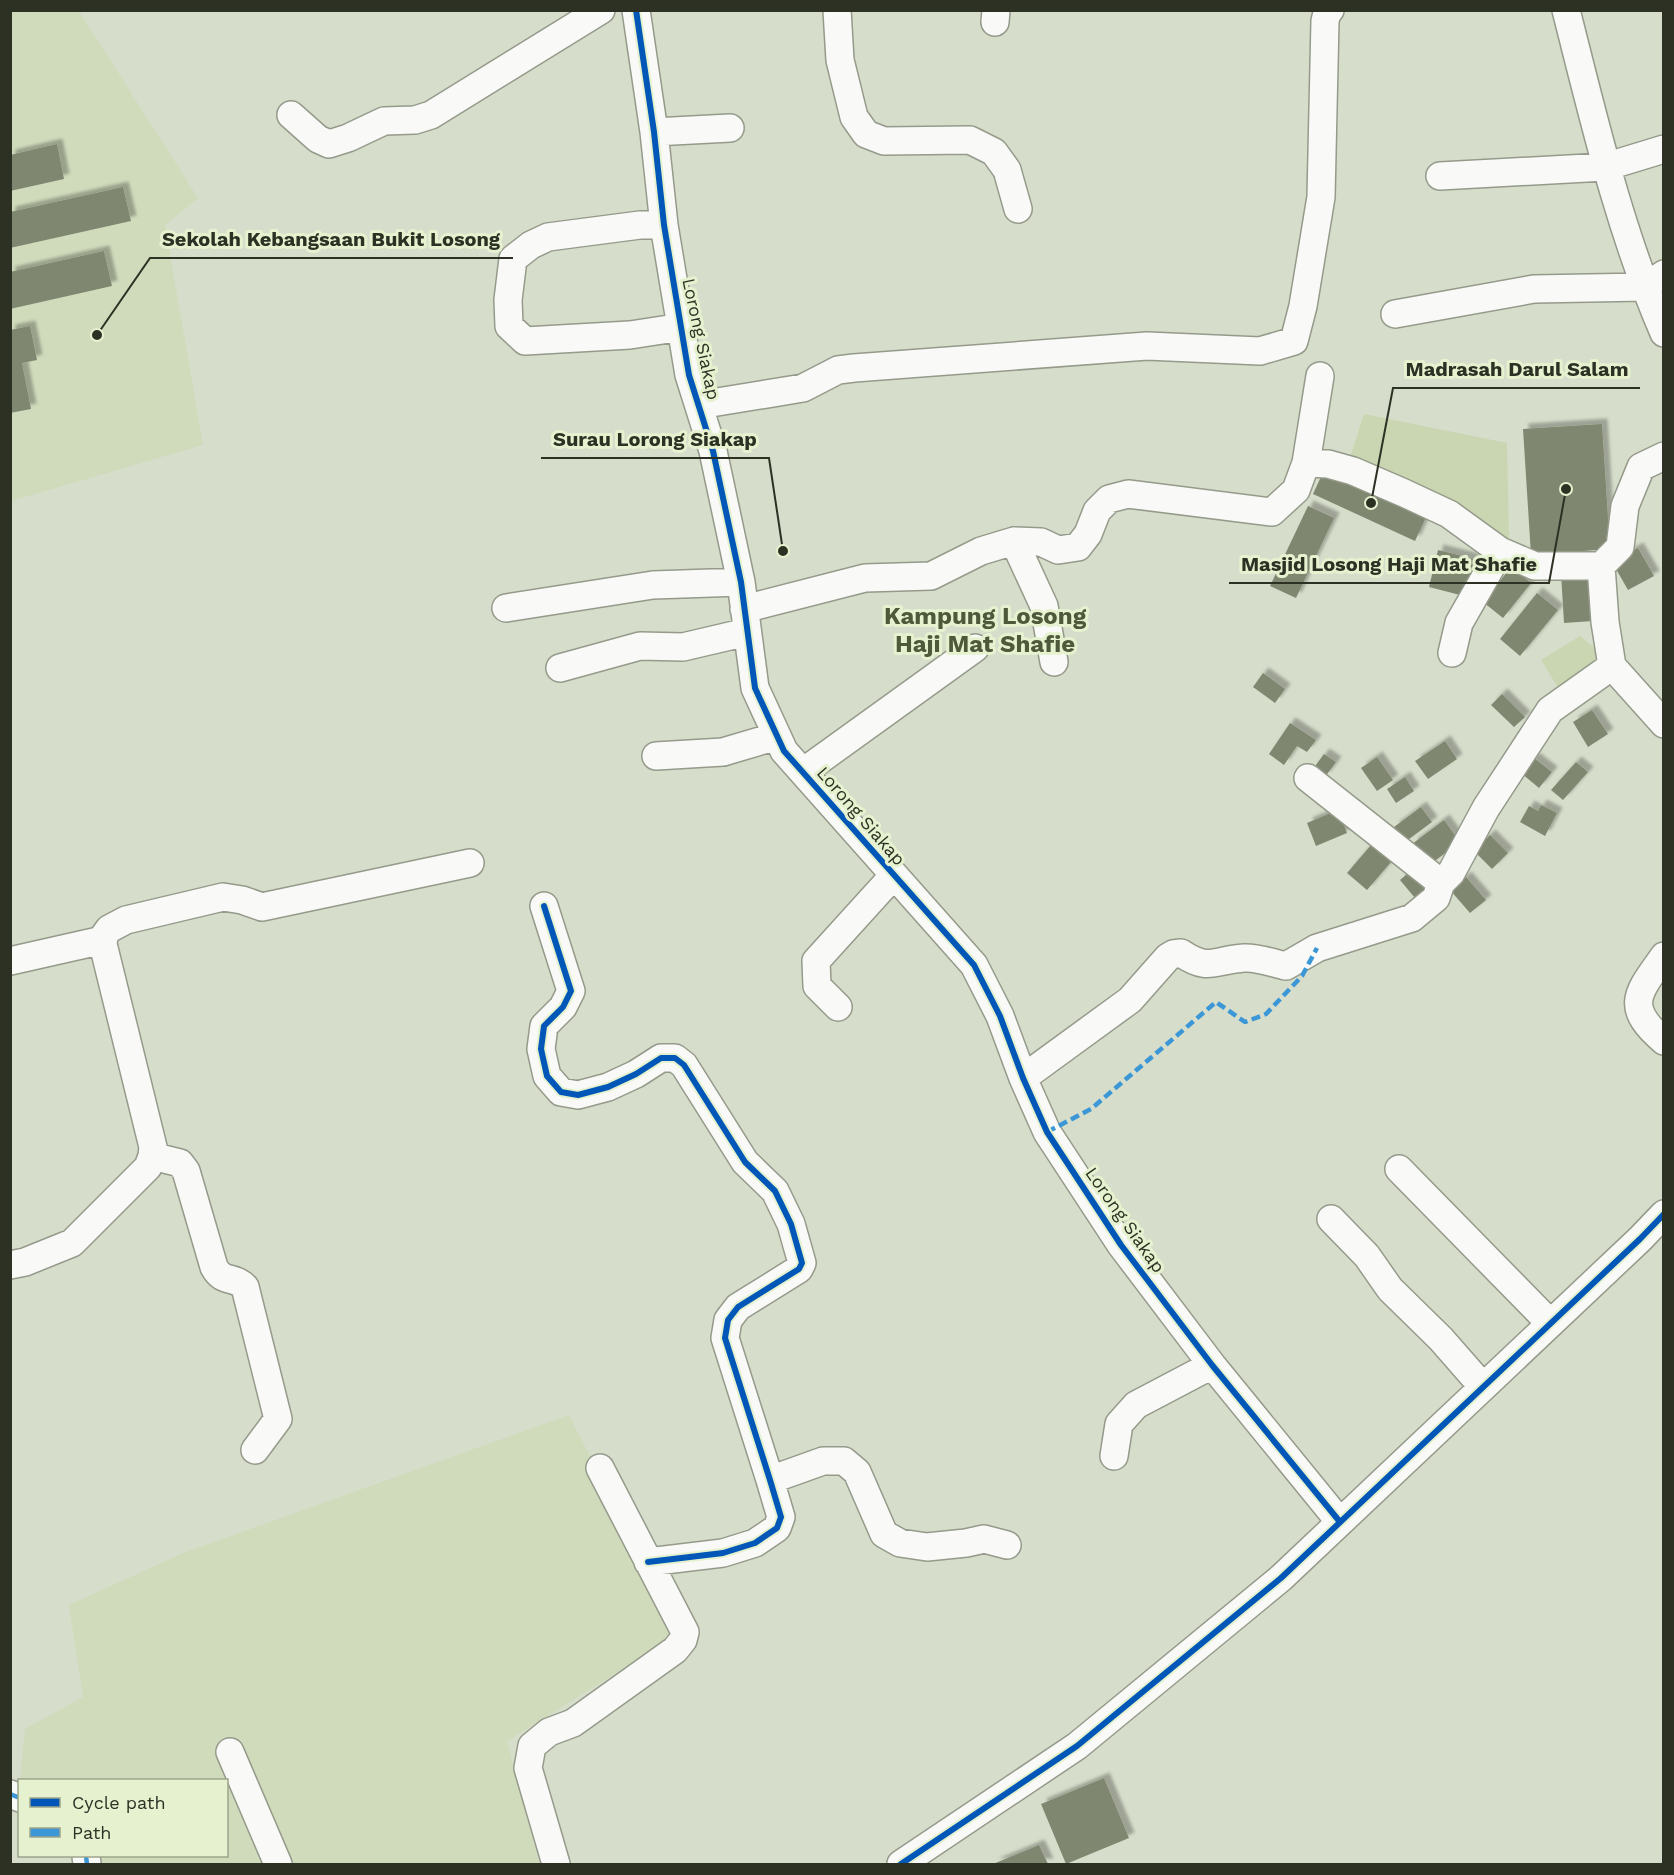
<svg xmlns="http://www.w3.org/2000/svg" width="1674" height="1875" font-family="'Work Sans',sans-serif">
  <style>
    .built { fill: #d0dbbc }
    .green { fill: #c9d6b1 }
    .building { fill: #808771; filter: url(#shadow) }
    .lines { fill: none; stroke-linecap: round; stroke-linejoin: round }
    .minor-casing { stroke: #959a8b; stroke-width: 30 }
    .minor { stroke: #f9faf7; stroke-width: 27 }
    .quiet { stroke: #3c97d6; stroke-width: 4.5; stroke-dasharray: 9 4.5; stroke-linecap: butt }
    .cycleway-casing { stroke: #e6f2cf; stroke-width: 10 }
    .cycleway { stroke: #0057b8; stroke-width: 6 }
    .labels { text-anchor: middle; stroke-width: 6; stroke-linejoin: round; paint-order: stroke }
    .street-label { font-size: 18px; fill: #2c3124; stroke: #e6f2cf }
    .district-label { font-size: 24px; font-weight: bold; fill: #4e583a; stroke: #e6f2cf }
    .leader { fill: none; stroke: #2c3124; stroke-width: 2 }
    .callout-dot { fill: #2c3124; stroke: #e6f2cf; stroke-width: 2 }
    .callout-label { font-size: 20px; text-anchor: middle; font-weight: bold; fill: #2c3124; stroke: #e6f2cf; stroke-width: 6; stroke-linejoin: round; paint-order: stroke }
  </style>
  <defs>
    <filter id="shadow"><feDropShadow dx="5.5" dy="-5.5" stdDeviation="1.5" flood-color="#0004"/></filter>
  </defs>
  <rect width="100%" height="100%" fill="#d6ddca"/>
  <path class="built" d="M11 11H79L198 198 165 225 203 445 11 501Z
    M569 1415 680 1633 507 1741 539 1864H97L93 1856H226V1780H20L25 1729 83 1697 69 1605 183 1553Z"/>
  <path class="green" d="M1364 414 1507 443 1509 540 1348 464Z
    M1580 636 1605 657 1562 694 1541 660Z"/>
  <path class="building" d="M57 144 64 179 10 191V155Z
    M123 187 131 221 10 248V212Z
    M104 251 112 286 10 309V272Z
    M30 326 37 360 22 363 31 409 10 413V330Z
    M1602 424 1610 549 1531 555 1523 429Z
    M1326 466 1428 513 1415 541 1313 494Z
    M1308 506 1334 518 1296 598 1270 586Z
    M1638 548 1654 576 1628 590 1612 562Z
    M1438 550 1474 559 1464 596 1429 587Z
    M1511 567 1531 583 1503 618 1483 602Z
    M1590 572 1593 621 1564 623 1561 574Z
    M1537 593 1558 610 1520 656 1500 639Z
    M1263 673 1285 689 1275 703 1253 687Z
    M1502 694 1525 717 1514 727 1491 705Z
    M1592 710 1608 734 1588 747 1573 722Z
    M1290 723 1316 740 1307 752 1297 746 1284 765 1269 754Z
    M1445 741 1457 759 1428 779 1415 761Z
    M1324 754 1336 762 1325 777 1313 769Z
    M1377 757 1393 780 1377 791 1361 768Z
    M1534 758 1552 772 1539 788 1521 773Z
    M1576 762 1588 772 1563 800 1551 790Z
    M1405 777 1414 791 1396 803 1387 789Z
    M1541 805 1557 813 1545 836 1520 822 1529 806 1538 811Z
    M1421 807 1432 822 1405 842 1394 827Z
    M1338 810 1347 833 1316 846 1307 823Z
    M1444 820 1460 842 1428 866 1412 844Z
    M1490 835 1508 853 1492 869 1474 851Z
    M1371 845 1391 862 1367 890 1347 873Z
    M1415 867 1430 886 1415 898 1400 880Z
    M1466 877 1486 900 1470 913 1450 890Z
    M1104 1778 1129 1838 1066 1864 1041 1804Z
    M1039 1845 1048 1864H993Z"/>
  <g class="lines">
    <defs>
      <path id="minor" d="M636 10 654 132 664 225 689 375 713 451 741 582 755 688 784 751 974 965 1000 1016 1023 1078 1047 1132 1121 1245 1212 1365 1340 1522
        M837 10 840 60 854 117 866 134 884 141 970 140 994 152 1007 170 1018 209
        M1566 10C1594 120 1619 229 1664 333
        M995 22 996 10
        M291 115 318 139 329 144 348 138 384 121 415 120 431 115 601 10
        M654 132 730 128
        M1440 176 1605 167 1664 149
        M664 225H640L548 237 531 245 513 259 508 300 509 326 525 341 630 335 682 327
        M1395 314 1534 289 1644 287 1664 274
        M699 405 803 388 838 370 854 368 1147 346 1260 351 1294 341 1303 306 1321 197 1325 21 1327 13 1330 10
        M1664 456 1641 467 1625 506 1620 547 1601 566 1605 622 1612 666 1664 724
        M1306 463 1328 464 1353 471 1404 493 1449 514 1500 551 1535 566H1601
        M1014 541 1044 606 1054 662
        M506 608 653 585 741 582
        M744 609 865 578 931 576 981 551 1014 541 1041 542 1058 550 1078 547 1088 534 1097 511 1109 499 1128 494 1272 512 1296 490 1306 463 1320 376
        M1452 653 1459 623 1500 551
        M560 668 640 646 683 647 747 632
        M656 756 723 752 777 736
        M803 772 975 648
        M1308 778 1441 883 1451 873 1486 808 1550 710 1612 666
        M544 906 571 991 563 1007 544 1026 541 1049 547 1076 561 1092 578 1095 608 1087 636 1074 661 1058H675L684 1065 745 1162 775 1191 791 1224 802 1263 799 1269 738 1307 728 1320 725 1338 770 1480 781 1517 777 1528 755 1543 723 1553 648 1562
        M1664 956C1638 993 1623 1006 1664 1041
        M10 961 103 940
        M838 1007 817 986 816 961 894 875
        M1023 1078 1130 1000 1168 957 1173 954 1181 953C1209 972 1214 960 1244 958 1257 957 1273 963 1286 966L1317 948 1412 918 1436 898 1441 883
        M152 1156 180 1163 186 1171 214 1267C223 1284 234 1275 245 1287L278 1419 255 1450
        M1399 1169 1550 1323
        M1331 1219 1367 1256 1390 1289 1441 1339 1483 1387
        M10 1265 25 1262 72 1243 148 1167 152 1156 153 1147 103 944 104 936 109 929 126 920 223 897 242 900 262 907 470 863
        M1114 1456 1119 1424 1136 1405 1212 1365
        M770 1480 823 1461H844L857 1472 884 1534 900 1543 927 1547 966 1543 984 1539 1007 1545
        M230 1752 278 1864
        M10 1794 20 1798
        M86 1856 87 1864
        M556 1864 528 1768 532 1746 549 1732 573 1723 675 1650 683 1640 685 1632 600 1468
        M901 1864 1077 1746 1281 1578 1640 1239 1664 1214"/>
    </defs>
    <use href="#minor" class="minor-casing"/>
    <use href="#minor" class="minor"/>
    <path class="quiet" d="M1047 1132 1091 1109 1216 1002 1245 1022 1266 1014 1302 976 1317 948
      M10 1794 20 1798
      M86 1856 87 1864"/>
    <defs>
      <path id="cycleway" d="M636 10 654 132 664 225 689 375 713 451 741 582 755 688 784 751 974 965 1000 1016 1023 1078 1047 1132 1121 1245 1212 1365 1340 1522
        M544 906 571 991 563 1007 544 1026 541 1049 547 1076 561 1092 578 1095 608 1087 636 1074 661 1058H675L684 1065 745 1162 775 1191 791 1224 802 1263 799 1269 738 1307 728 1320 725 1338 770 1480 781 1517 777 1528 755 1543 723 1553 648 1562
        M901 1864 1077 1746 1281 1578 1640 1239 1664 1214"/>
    </defs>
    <use href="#cycleway" class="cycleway-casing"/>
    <use href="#cycleway" class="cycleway"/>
  </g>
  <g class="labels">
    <g class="street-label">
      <text transform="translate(701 339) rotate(78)" y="6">Lorong Siakap</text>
      <text transform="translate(861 816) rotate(49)" y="6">Lorong Siakap</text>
      <text transform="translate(1125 1220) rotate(55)" y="6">Lorong Siakap</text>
    </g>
    <g class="district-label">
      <text x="985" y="624">Kampung Losong<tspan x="985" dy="28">Haji Mat Shafie</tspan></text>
    </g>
  </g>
  <path class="leader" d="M97 335L150 258H513M1371 503L1393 388H1640M783 551L769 458H541M1566 489L1549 583H1229"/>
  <g class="callout-dot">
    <circle cx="97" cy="335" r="6"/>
    <circle cx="1371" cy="503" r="6"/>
    <circle cx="783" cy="551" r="6"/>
    <circle cx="1566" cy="489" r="6"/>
  </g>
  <g class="callout-label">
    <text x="331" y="246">Sekolah Kebangsaan Bukit Losong</text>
    <text x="1517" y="376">Madrasah Darul Salam</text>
    <text x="655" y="446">Surau Lorong Siakap</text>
    <text x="1389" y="571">Masjid Losong Haji Mat Shafie</text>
  </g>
  <rect width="1674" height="1875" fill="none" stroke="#2c3124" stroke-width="24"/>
  <rect x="18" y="1779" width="210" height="78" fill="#e6f2cf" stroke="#9ca58b" stroke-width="1.5"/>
  <rect x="30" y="1798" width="30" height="9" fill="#0057b8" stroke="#9ca58b" stroke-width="1.5"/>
  <text x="72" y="1809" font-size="18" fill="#2c3124">Cycle path</text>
  <rect x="30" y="1828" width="30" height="9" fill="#3c97d6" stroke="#9ca58b" stroke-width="1.5"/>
  <text x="72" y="1839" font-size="18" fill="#2c3124">Path</text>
</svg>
